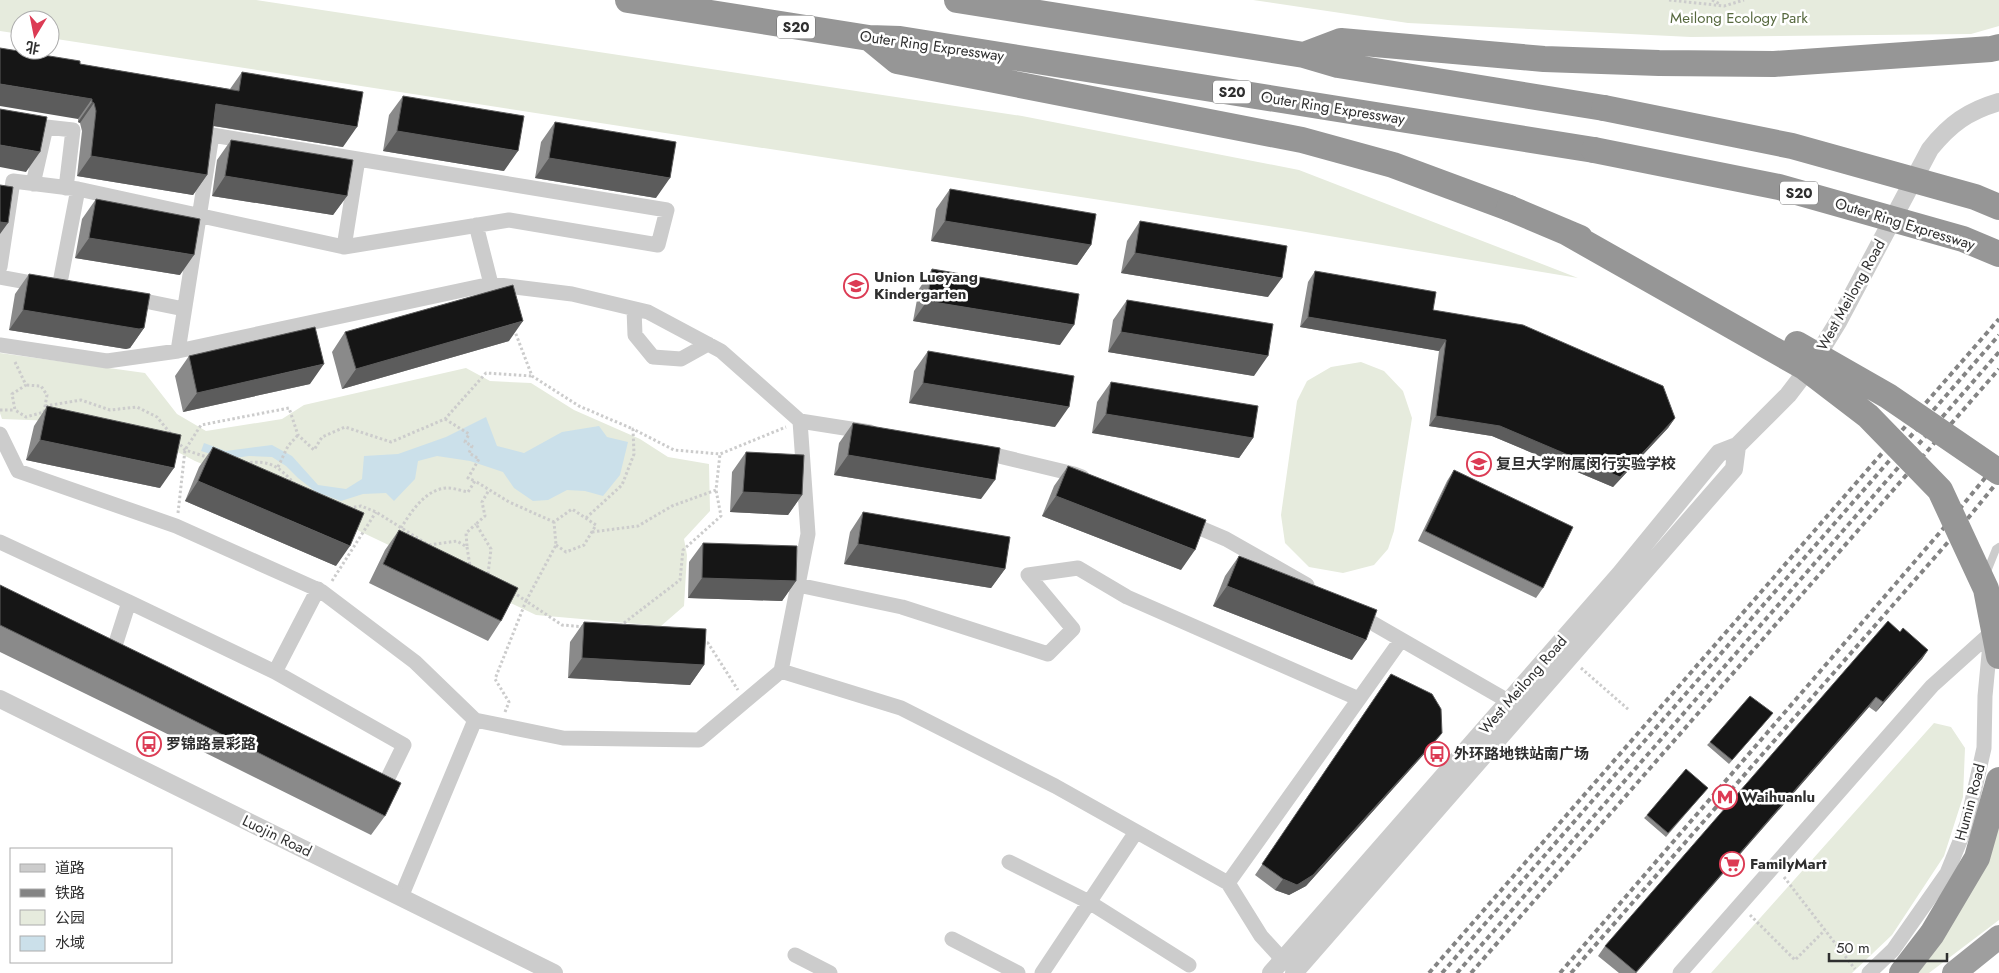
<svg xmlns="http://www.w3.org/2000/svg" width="1999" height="973" font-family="Jost,'Noto Sans SC',sans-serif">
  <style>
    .green { fill: #e6ebdd }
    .water { fill: #cbe0ea }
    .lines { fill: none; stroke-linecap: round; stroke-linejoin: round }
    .path { stroke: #ccc; stroke-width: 3; stroke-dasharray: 2.5 2.5; stroke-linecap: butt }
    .service { stroke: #ccc; stroke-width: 8 }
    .minor { stroke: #ccc; stroke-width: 15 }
    .tertiary { stroke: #ccc; stroke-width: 18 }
    .trunk { stroke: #9e9e9e; stroke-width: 24 }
    .motorway { stroke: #969696; stroke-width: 26 }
    .rail { stroke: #848484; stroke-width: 4; stroke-dasharray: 5 4; stroke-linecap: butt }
    .motorway-bridge { stroke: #969696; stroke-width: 26 }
    .wall { fill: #8a8a8a }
    .shaded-wall { fill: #5c5c5c }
    .building { fill: #161616; stroke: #5c5c5c }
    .labels { text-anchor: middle; stroke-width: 5; stroke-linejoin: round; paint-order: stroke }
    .shield { fill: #fff; stroke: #6d6d6d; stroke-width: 1 }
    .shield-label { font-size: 14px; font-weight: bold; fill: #2f2f2f }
    .park-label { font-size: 15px; fill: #56683e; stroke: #fff }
    .street-label { font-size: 15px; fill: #2f2f2f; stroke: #fff }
    .poi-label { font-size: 15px; font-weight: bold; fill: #2f2f2f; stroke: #fff; text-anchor: start }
  </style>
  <rect width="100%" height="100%" fill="#fff"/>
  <path class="green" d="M0 0H256L1022 116 1299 170 1578 278 1288 229 50 38V20H20V34L0 31Z
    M1253 0H1999V26L1971 34 1691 37 1408 23Z
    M0 353 145 373 177 414 206 431 282 419 304 405 466 368 490 381 531 383 574 410 640 439 668 457 709 464 710 511 684 539 687 555 684 606 661 626 536 615 355 529 195 461 166 446 55 421 2 419 0 413Z
    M1361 362 1384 371 1403 391 1412 418 1394 531 1388 549 1374 565 1343 573 1309 567 1285 543 1281 515 1297 401 1307 381 1331 367Z
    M1934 723 1951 727 1965 748 1963 797 1944 856 1892 935 1852 973H1711Z
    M1999 822V920L1929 973H1915Z"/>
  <path class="water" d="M486 417 497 446 524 453 562 432 599 426 607 437 628 442 620 475 603 496 585 491 567 490 548 500 533 501 514 488 503 472 470 461 437 456 418 461 415 479 394 501 386 493 363 494 341 501 316 492 298 478 286 466 272 457 249 456 227 459 201 451 204 443 226 451 272 445 292 456 318 485 346 489 362 479 364 456 398 454 446 437Z"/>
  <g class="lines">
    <path class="path" d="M1669 0 1724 6 1744 0
      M1712 0 1720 4
      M514 329 532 376 579 406 633 429
      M15 362 26 385 12 394 15 410 26 417 44 412 47 395 41 386 26 385
      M45 406 81 400 110 410 137 407 157 417 171 434
      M0 410H15
      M445 419 469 434 465 442 472 446 469 453 479 459 468 478 475 481
      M177 441 185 450 210 458
      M245 463C272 460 277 466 295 484
      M278 467 288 446 298 435
      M349 508 361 506 376 512 427 544
      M178 513 185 450 201 425 289 408 298 435 314 450 322 437 345 427 391 442 445 419 486 373 532 376
      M586 518 622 485 634 454 633 429 674 450 720 454 786 427
      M401 528C411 512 426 488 448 488 454 488 462 491 468 492L475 481 509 502 554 522
      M592 532 638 526 672 506 716 490 720 454
      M429 545 457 541 467 547 470 566
      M556 545 566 552 584 545 596 525 572 509 554 522 556 545 526 601 562 625 585 627
      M467 546 466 533 476 524
      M488 574 491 549 476 524 485 516 482 502 489 490
      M332 581 376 512
      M620 626 680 580 683 550 721 516 716 490
      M702 642 708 643 738 690
      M1581 668 1629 710
      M505 712 509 702 495 679 526 601 513 592
      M1784 877 1855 969
      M1750 915 1795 960 1825 930"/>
    <path class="service" d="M1986 574 1996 549 1999 547"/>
    <path class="minor" d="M33 184 46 127 73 130 66 188
      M78 189 344 247 509 220 658 245 667 210 212 135C200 207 189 279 178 351
      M476 225 491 284
      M344 247 358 159
      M0 267 13 181 78 189 59 288 0 277
      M130 298 184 309
      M634 309 635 335 653 357 681 359 708 344
      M0 345 107 361 178 351 491 284 572 294 648 312 721 351 800 421 870 432
      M0 434 18 471 176 526 321 591 415 662 475 720 401 897
      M978 451 1074 474 1082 477
      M1186 522 1226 539 1307 585
      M0 542 129 602
      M798 585 902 607 1048 654 1073 629 1028 575 1078 568 1127 597 1359 699
      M318 589 275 672 404 745 384 786 375 781
      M1355 613 1508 701
      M112 655 129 602 275 672
      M781 671 901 708 1055 786 1228 883 1261 936 1283 960
      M475 720 563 738 699 740 781 671 808 534 800 421
      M1009 862 1089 902 1189 965
      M1228 883 1401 640
      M952 939 1018 973
      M795 955 830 973
      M1042 973 1136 832
      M1680 973 1932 686 1992 632 1995 624
      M1869 973 1893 950 1947 873 1967 824 1984 748 1985 696 1990 644"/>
    <path class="tertiary" d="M0 699 554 973
      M1271 973 1620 574 1719 453 1737 446 1788 395 1814 361 1838 322 1930 149C1950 124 1968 111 1999 102
      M1294 973 1734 469 1737 446"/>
    <path class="trunk" d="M1954 973 1999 937"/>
    <path class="motorway" d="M628 0 869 38 900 39 1594 150
      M957 0 1304 55 1338 65 1604 108
      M869 38 897 61 1302 140 1393 165 1509 208
      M1304 55 1341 41 1544 59 1659 63 1774 64 1991 49 1999 47
      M1902 973 1932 934 1977 858 1999 780"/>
    <path class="rail" d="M1429 973 1999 319
      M1442 973 1999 335
      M1457 973 1999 352
      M1471 973 1999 369
      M1560 973 1948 523 1999 461
      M1571 973 1956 533 1999 480"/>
    <path class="motorway-bridge" d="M1604 108 1792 146 1975 197 1999 207
      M1594 150 1779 187 1963 239 1999 254
      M1509 208 1580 238
      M1564 231 1804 367 1868 416 1940 490 1986 589 1999 656
      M1797 344 1888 396 1999 472"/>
  </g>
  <path class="wall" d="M80 64 230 89 242 72 343 147 213 126 207 175 193 195 77 176 82 131 80 123 78 122Z
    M403 96 504 171 383 151 389 115Z
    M555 122 656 198 535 178 541 142Z
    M231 140 347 196 333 215 212 196 217 160Z
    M950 189 1091 245 1077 265 931 241 936 209Z
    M96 199 180 275 75 258 82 219Z
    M1140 221 1268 297 1121 273 1127 241Z
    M932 269 1060 345 913 321 919 289Z
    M1315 271 1433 310 1675 418 1668 428 1613 487 1492 436 1429 426 1439 351 1300 327 1308 282Z
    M29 274 144 328 130 348 126 349 9 330 15 294Z
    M1127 300 1254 376 1108 352 1113 320Z
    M345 332 509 341 342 389 332 352Z
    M928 351 1055 427 909 403 914 371Z
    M189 356 310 384 183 412 175 376Z
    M1111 382 1253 438 1239 458 1092 433 1097 402Z
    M47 406 160 488 26 460 34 426Z
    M853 423 981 499 834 475 839 443Z
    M213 447 336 566 185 501 199 467Z
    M746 452 802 495 788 515 730 512 732 472Z
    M1068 466 1181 570 1042 516 1054 486Z
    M1454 470 1543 588 1536 598 1418 541 1447 481Z
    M863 512 1005 569 991 588 844 564 850 532Z
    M399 530 501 621 488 641 369 583 385 550Z
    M703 543 796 581 782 601 688 598 689 562Z
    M1239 556 1352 660 1213 606 1225 576Z
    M0 585 385 816 371 835 127 714 0 652Z
    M584 622 704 665 690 685 568 678 570 642Z
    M1900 632 1928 650 1922 659 1876 712 1869 707 1636 973H1619L1598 956 1605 946Z
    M1391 674 1442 733 1434 743 1306 886 1289 895 1275 890 1255 875Z
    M1773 713 1729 764 1707 745 1710 742Z
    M1708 788 1666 837 1644 818 1647 815Z"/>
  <path class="shaded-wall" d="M0 84 92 99 78 119 0 106Z
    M92 102 94 103 80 123 78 122Z
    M216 104 357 127 343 147 202 124Z
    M397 131 518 151 504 171 383 151Z
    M0 145 40 152 26 172 0 167Z
    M91 156 207 175 193 195 77 176Z
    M549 158 670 178 656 198 535 178Z
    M225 176 347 196 333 215 212 196Z
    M945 221 1091 245 1077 265 931 241Z
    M0 222 8 223 0 234Z
    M89 238 194 255 180 275 75 258Z
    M1135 253 1282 278 1268 297 1121 273Z
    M927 301 1074 325 1060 345 913 321Z
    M23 310 144 328 130 348 126 349 9 330Z
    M1308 317 1446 340 1439 351 1300 327Z
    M523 321 509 341 342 389 356 369Z
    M1121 332 1268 356 1254 376 1108 352Z
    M324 364 310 384 183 412 197 393Z
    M923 383 1069 407 1055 427 909 403Z
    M1106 414 1253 438 1239 458 1092 433Z
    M1436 416 1675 418 1668 428 1613 487 1492 436 1429 426Z
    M40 440 174 468 160 488 26 460Z
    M848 455 995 480 981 499 834 475Z
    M198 481 350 546 336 566 185 501Z
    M743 492 802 495 788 515 730 512Z
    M1056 496 1195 550 1181 570 1042 516Z
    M858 544 1005 569 991 588 844 564Z
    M702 578 796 581 782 601 688 598Z
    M1227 586 1366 640 1352 660 1213 606Z
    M1928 650 1922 659 1876 712 1883 702Z
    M582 658 704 665 690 685 568 678Z
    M1876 697 1869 707 1636 973H1635Z
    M1442 733 1434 743 1306 886 1289 895 1275 890 1283 879Z"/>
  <path class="building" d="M0 48 80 61V64L239 91 242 72 363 92 357 127 216 104 207 175 91 156 96 111 94 103 92 102V99L0 84Z
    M403 96 524 116 518 151 397 131Z
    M0 109 47 117 40 152 0 145Z
    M555 122 676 142 670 178 549 158Z
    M231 140 353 160 347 196 225 176Z
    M0 185 13 187 8 223 0 222Z
    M950 189 1096 214 1091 245 945 221Z
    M96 199 200 219 194 255 89 238Z
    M1140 221 1287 246 1282 278 1135 253Z
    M932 269 1079 294 1074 325 927 301Z
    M1315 271 1436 292 1433 310 1523 325 1663 386 1675 418 1620 477 1500 426 1436 416 1446 340 1308 317Z
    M29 274 150 294 144 328 139 329 23 310Z
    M513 285 523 321 356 369 345 332Z
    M1127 300 1273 324 1268 356 1121 332Z
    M315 327 324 364 197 393 189 356Z
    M928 351 1074 376 1069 407 923 383Z
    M1111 382 1258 406 1253 438 1106 414Z
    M47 406 181 435 174 468 40 440Z
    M853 423 1000 448 995 480 848 455Z
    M213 447 364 513 350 546 198 481Z
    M746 452 804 455 802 495 743 492Z
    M1068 466 1206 520 1195 550 1056 496Z
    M1454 470 1573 527 1543 588 1425 531Z
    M863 512 1010 537 1005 569 858 544Z
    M399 530 518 588 501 621 383 564Z
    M703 543 797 546 796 581 702 578Z
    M1239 556 1377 610 1366 640 1227 586Z
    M0 585 166 666 401 783 385 816 141 694 0 625Z
    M1888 621 1900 632 1903 628 1928 650 1883 702 1876 697 1636 972 1605 946Z
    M584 622 706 629 704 665 582 658Z
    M1391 674 1432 694 1441 709 1442 733 1313 875 1297 885 1283 879 1262 864Z
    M1750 696 1773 713 1732 760 1710 742Z
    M1686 769 1708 788 1668 833 1647 815Z"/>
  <defs>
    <symbol id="school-ring" viewBox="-11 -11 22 22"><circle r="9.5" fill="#fff" stroke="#dc3b54" stroke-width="1.5"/><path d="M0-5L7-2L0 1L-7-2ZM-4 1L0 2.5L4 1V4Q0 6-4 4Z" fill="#dc3b54"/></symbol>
    <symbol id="bus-ring" viewBox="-11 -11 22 22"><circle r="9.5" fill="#fff" stroke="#dc3b54" stroke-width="1.5"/><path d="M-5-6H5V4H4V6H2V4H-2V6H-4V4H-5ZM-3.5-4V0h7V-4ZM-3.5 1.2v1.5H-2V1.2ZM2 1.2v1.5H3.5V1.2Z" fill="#dc3b54"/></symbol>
    <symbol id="metro-ring" viewBox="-11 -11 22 22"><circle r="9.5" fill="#fff" stroke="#dc3b54" stroke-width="1.5"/><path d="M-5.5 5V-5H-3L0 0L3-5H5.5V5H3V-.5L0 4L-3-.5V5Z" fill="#dc3b54"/></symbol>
    <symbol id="supermarket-ring" viewBox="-11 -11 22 22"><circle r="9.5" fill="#fff" stroke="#dc3b54" stroke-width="1.5"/><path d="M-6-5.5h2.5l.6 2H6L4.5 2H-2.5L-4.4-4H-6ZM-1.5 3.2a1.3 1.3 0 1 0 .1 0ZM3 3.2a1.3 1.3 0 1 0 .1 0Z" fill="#dc3b54"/></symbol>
  </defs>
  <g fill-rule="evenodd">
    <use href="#school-ring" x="842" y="272" width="28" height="28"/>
    <use href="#school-ring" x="1465" y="450" width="28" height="28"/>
    <use href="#bus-ring" x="135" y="730" width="28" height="28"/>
    <use href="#bus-ring" x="1423" y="740" width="28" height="28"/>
    <use href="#metro-ring" x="1711" y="783" width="28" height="28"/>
    <use href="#supermarket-ring" x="1718" y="850" width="28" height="28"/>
  </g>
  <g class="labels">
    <g class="shield">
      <rect x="777" y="15.5" width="38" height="23" rx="4"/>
      <rect x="1213" y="80.5" width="38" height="23" rx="4"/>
      <rect x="1780" y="181.5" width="38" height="23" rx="4"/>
    </g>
    <g class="shield-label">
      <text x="796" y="32">S20</text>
      <text x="1232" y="97">S20</text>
      <text x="1799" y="198">S20</text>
    </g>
    <g class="park-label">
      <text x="1739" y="23">Meilong Ecology Park</text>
    </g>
    <g class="street-label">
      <text transform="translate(932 46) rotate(8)" y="5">Outer Ring Expressway</text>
      <text transform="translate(1333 108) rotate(9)" y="5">Outer Ring Expressway</text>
      <text transform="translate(1905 224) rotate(17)" y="5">Outer Ring Expressway</text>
      <text transform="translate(1851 295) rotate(-61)" y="5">West Meilong Road</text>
      <text transform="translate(1523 685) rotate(-49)" y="5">West Meilong Road</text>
      <text transform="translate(1970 802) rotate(-75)" y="5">Humin Road</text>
      <text transform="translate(277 836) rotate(26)" y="5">Luojin Road</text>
    </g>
    <g class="poi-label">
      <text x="874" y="282">Union Luoyang<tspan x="874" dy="17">Kindergarten</tspan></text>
      <text x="1496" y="469">复旦大学附属闵行实验学校</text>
      <text x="166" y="749">罗锦路景彩路</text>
      <text x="1454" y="759">外环路地铁站南广场</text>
      <text x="1742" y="802">Waihuanlu</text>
      <text x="1750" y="869">FamilyMart</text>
    </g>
  </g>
  <rect x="10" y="848" width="162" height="115" fill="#ffffff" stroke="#acacac"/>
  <rect x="20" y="864" width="25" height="8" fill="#cccccc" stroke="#acacac"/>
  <text x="55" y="873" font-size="15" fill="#2f2f2f">道路</text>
  <rect x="20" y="889" width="25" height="8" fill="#848484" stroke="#acacac"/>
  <text x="55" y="898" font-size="15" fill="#2f2f2f">铁路</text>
  <rect x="20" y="910" width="25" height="15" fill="#e6ebdd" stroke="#acacac"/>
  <text x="55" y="923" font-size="15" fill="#2f2f2f">公园</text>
  <rect x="20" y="936" width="25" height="15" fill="#cbe0ea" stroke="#acacac"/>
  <text x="55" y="948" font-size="15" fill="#2f2f2f">水域</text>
  <g transform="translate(35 35) rotate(190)"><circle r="24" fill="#ffffff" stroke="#acacac"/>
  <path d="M0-4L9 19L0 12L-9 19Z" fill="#dc3b54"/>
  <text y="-8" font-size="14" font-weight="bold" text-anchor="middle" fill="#2f2f2f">北</text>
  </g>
  <path d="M1829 953v8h118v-8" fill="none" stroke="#2f2f2f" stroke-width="2.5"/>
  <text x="1836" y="953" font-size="15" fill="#2f2f2f" stroke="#ffffff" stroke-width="4" paint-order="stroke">50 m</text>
</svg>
